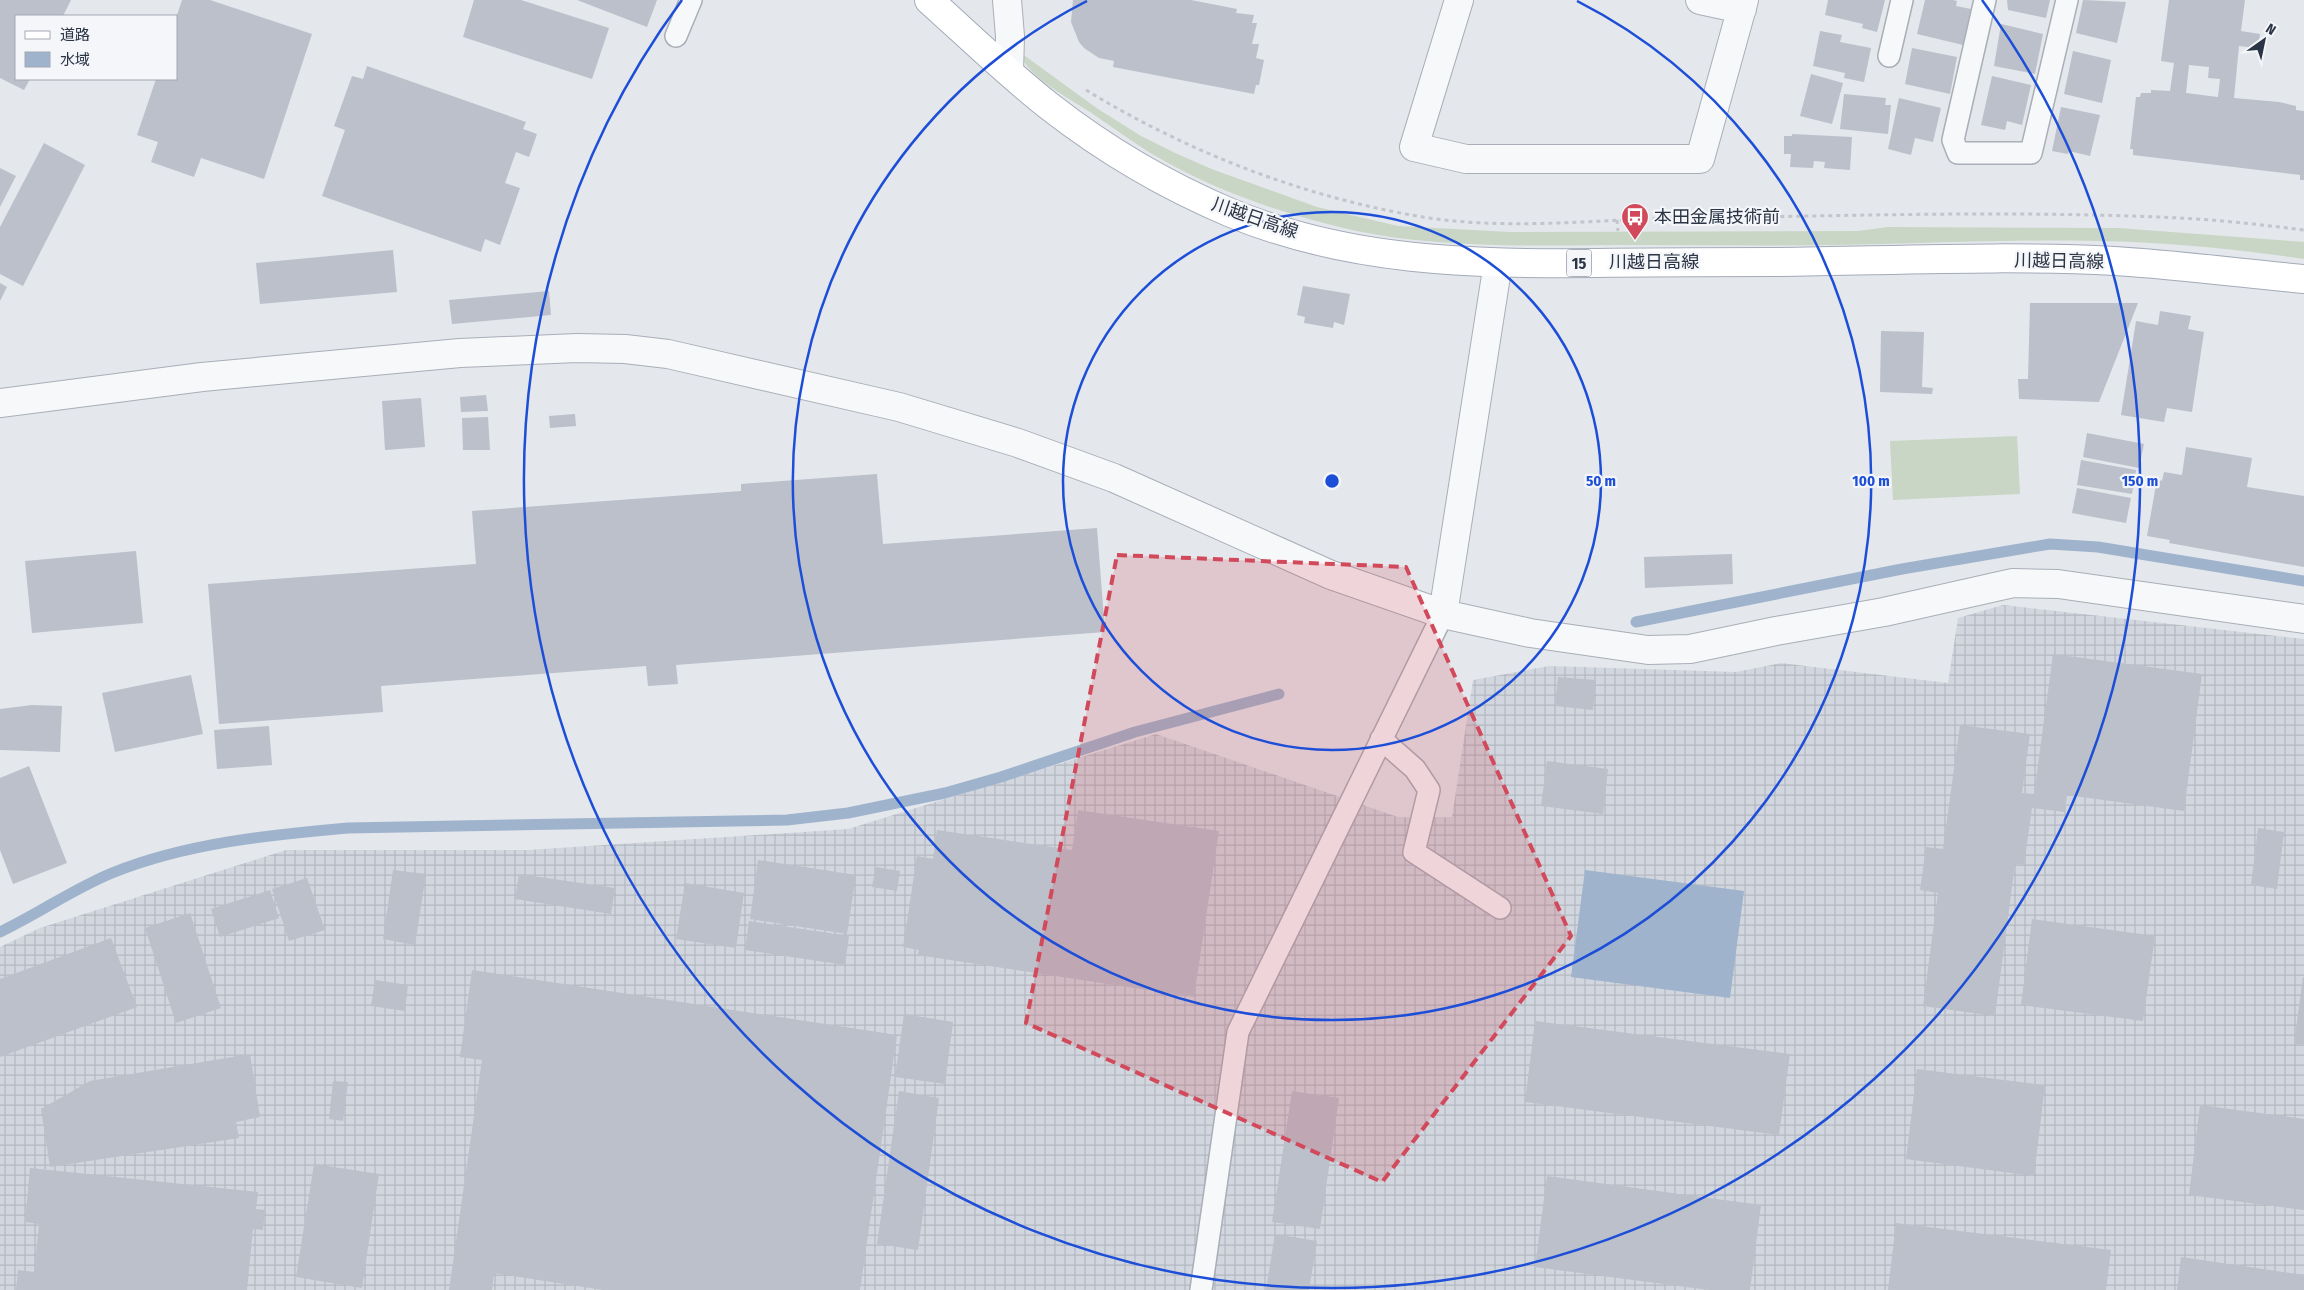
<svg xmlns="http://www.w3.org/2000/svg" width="2304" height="1290" font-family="'Fira Sans Condensed','Noto Sans JP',sans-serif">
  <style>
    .industrial { fill: url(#industrial-grid) }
    .grass { fill: #c9d6c5 }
    .water { fill: #9fb4cc }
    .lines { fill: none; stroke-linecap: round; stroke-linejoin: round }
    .stream { stroke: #9fb4cc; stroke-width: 11 }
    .building { fill: #bbc0ca; fill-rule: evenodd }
    .lane-casing { stroke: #a9aeb7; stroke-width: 24 }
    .street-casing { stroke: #a9aeb7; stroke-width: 30 }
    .primary-casing { stroke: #a3abb8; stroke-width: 30 }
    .path { stroke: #c2c5cb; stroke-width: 3; stroke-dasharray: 4 4; stroke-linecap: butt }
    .lane { stroke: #f7f8fa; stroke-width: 21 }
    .street { stroke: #f7f8fa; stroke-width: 28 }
    .primary { stroke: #fff; stroke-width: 28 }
    .marked { fill: #d1495b; fill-opacity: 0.2; stroke: #d1495b; stroke-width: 4; stroke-dasharray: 10 6; stroke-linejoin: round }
    .ring { fill: none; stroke: #1d4ed8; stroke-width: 2.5 }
    .labels { text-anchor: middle; stroke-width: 4.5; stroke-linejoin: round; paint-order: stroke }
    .shield { fill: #f4f6f9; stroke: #676e7b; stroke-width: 1 }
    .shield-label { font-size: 16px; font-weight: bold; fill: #2b3445 }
    .poi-label { font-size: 18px; fill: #2b3445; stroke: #f4f6f9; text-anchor: start }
    .street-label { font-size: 18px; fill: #2b3445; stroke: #f4f6f9 }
    .centre { fill: #1d4ed8; stroke: #f4f6f9; stroke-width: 2.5 }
    .ring-label { font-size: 15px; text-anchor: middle; font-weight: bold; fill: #1d4ed8; stroke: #f4f6f9; stroke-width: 4.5; stroke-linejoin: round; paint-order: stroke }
  </style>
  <defs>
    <pattern id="industrial-grid" width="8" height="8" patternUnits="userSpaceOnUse" patternTransform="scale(1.25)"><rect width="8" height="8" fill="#d2d6de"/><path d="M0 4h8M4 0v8" fill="none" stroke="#b4b8c0"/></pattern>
  </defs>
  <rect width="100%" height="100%" fill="#e4e7ec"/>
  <path class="industrial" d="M2003 605 2304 639V1290H0V947L40 928 286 850H528L848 829 1156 734 1398 817H1452L1473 680 1549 666 1736 672 1781 663 1948 683 1958 618Z"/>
  <path class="grass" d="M1021 53 1098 109 1141 136 1175 153 1214 170 1317 207 1398 226 1510 232 1858 231 1888 227 2118 228 2304 242V259C2236 249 2166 242 2097 241 2009 239 1922 244 1835 245 1770 246 1705 245 1640 245 1547 245 1442 250 1352 230 1282 214 1213 190 1152 154 1131 141 1111 126 1090 112 1073 101 1023 74 1021 53Z
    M2017 436 2020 494 1893 500 1890 441Z"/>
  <path class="water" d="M1585 870 1744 891 1730 998 1571 977Z"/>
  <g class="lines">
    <path class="stream" d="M1636 622 1902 569 2050 544 2098 547 2304 581
      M0 932C38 914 73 889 112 873 186 843 269 835 348 828L787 820 848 813 945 793 1001 777 1135 732 1279 694"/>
  </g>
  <path class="building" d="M0 0H71L63 16H16V79H30L24 90 0 78Z
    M182 0H210L312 34 264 179 201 158 194 177 151 162 158 142 137 135 156 79H176V18Z
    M474 0H521L609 28 592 79 463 37Z
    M577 0H657L647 27Z
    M1073 0H1191L1237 9 1236 13 1254 15 1252 23H1257L1252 44H1259L1256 58 1264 60 1259 85H1256L1254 94 1113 67 1114 61 1099 58 1084 48 1079 42 1071 22Z
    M1828 0H1885L1877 32 1862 28 1863 24 1825 15Z
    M1925 0H1953L1957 1 1956 6 1971 9 1963 45 1917 34Z
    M2007 0H2050L2046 18 2008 10Z
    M2083 0 2126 2 2117 43 2076 33Z
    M2169 0H2245L2241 31 2260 34 2258 48 2239 46 2234 98 2279 102 2296 106V110L2304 111V180H2300V175L2133 155V149H2130L2136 97H2140L2141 93H2151V90L2170 91 2174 63 2161 61ZM2189 65 2209 67 2208 78 2220 79 2218 97 2186 93Z
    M2001 24 2043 34 2035 74 1994 66Z
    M1820 31 1842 35 1840 42 1871 48 1864 82 1844 78 1845 73 1813 66Z
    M1912 48 1957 57 1950 94 1905 84Z
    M2073 51 2111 60 2102 103 2064 94Z
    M367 66 526 122 523 129 537 134 529 157 516 152 505 183 520 188 500 245 485 239 481 252 322 196 345 130 334 126 352 76 363 79Z
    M1811 74 1843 83 1832 124 1800 116Z
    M1992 76 2031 85 2022 125 2007 121 2005 130 1981 125Z
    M1844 94 1886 98 1885 105H1891L1888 134 1840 129Z
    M1899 98 1941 108 1933 142 1915 138 1911 155 1888 149Z
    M2061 107 2100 115 2090 156 2069 151 2068 154 2052 151Z
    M1792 134 1852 137 1850 170 1824 168 1825 162 1814 161 1813 168 1790 167 1791 154H1784V136H1792Z
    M44 143 85 165 23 286 0 274V227Z
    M0 168 16 176 0 207Z
    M393 250 397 292 260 304 256 263Z
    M0 283 7 287 0 301Z
    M1303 286 1350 294 1344 325 1334 322 1333 328 1304 323 1305 317 1297 315Z
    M549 291 551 315 452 324 449 300Z
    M2030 303H2138L2099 402 2019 399 2018 379H2028Z
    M2160 311 2191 316 2188 329 2204 332 2192 412 2167 408 2164 422 2121 415 2136 321 2158 325Z
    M1881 331 1924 332 1922 387 1933 388 1932 394 1880 392Z
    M486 395 488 411 461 412 460 397Z
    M421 398 425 447 385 450 382 401Z
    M575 414 576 426 550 428 549 416Z
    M488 417 490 450H463L462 418Z
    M2087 433 2144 444 2139 468 2083 457Z
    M2186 447 2252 458 2247 487 2304 496V567L2169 543 2170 540 2147 536 2157 479 2162 481 2164 472 2182 475Z
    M2081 460 2136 470 2132 494 2077 485Z
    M877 474 883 544 1097 528 1105 632 676 665 678 684 648 686 646 666 381 686 383 712 219 724 208 584 476 564 472 511 741 491V484Z
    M2077 488 2131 498 2126 523 2072 513Z
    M136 551 143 623 32 633 25 561Z
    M1732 554 1733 584 1645 588 1644 557Z
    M2053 654 2202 674 2184 811 2067 795 2065 812 2032 808 2024 865 2015 864 1995 1016 1923 1006 1938 893 1920 890 1926 847 1943 849 1960 725 2030 734 2022 793 2034 794Z
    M191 675 203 734 115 752 102 693Z
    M1558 677 1596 680 1593 710 1555 706Z
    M32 705 62 706 60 752 0 750V709Z
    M269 726 272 765 217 769 214 730Z
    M1547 761 1608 769 1603 814 1541 806Z
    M29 766 67 863 13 884 0 850V778Z
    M1078 810 1219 831 1194 997 918 955 919 950 903 947 917 856 933 859 937 830 1072 850Z
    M2258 828 2284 832 2277 889 2251 885Z
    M758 860 856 875 847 934 750 919Z
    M876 867 900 871 897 891 872 887Z
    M393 870 426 874 415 945 383 939Z
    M519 874 615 888 611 914 515 899Z
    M307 878 325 930 289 941 272 889Z
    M685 883 744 893 736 948 676 939Z
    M270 890 279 918 220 937 211 909Z
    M190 913 221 1008 176 1023 145 928Z
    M2032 919 2155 936 2143 1021 2021 1005Z
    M749 921 849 936 845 965 745 950Z
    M111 938 137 1007 0 1057V979Z
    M472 970 897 1035 860 1290H603L494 1273 492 1290H449L482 1060 460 1057Z
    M2303 977H2304V1045L2294 1044Z
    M375 980 408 985 405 1011 371 1006Z
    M904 1014 953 1022 945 1084 895 1077Z
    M1535 1021 1790 1054 1779 1135 1525 1102Z
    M250 1054 260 1117 236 1122 239 1138 50 1167 41 1109 90 1081Z
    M1917 1069 2045 1085 2034 1176 1906 1159Z
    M333 1081 348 1082 343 1121 329 1119Z
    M899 1091 939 1098 918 1250 877 1244Z
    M1292 1091 1339 1098 1320 1229 1272 1222Z
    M2200 1105 2304 1119V1210L2189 1195Z
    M314 1164 379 1174 362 1288 296 1277Z
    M30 1168 258 1192 256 1209 265 1210 263 1230 253 1229 247 1290H16L18 1270 34 1272 39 1224 25 1222Z
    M1547 1176 1761 1205 1750 1290H1709L1535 1267Z
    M1896 1223 2111 1250 2106 1290H1888Z
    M1275 1234 1317 1241 1309 1290H1266Z
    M2181 1257 2304 1275V1290H2177Z"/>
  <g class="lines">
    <defs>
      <path id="lane" d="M1985 0 1953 140 1958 153H2031L2067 0
        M676 36 691 0
        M1889 56 1902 0
        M1381 739 1415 769 1429 790 1414 852 1500 908
        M1201 1290 1238 1032 1443 614"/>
      <path id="street" d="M1007 0 1010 36 1009 72
        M1459 0 1414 147 1466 159H1700L1744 0
        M1700 0 1742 9
        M0 403 202 377 460 353 577 348 625 349 668 354 899 407 1018 443 1114 478 1331 575 1443 614 1530 633 1648 650 1690 649 1776 631 1884 612 2013 583 2058 584 2304 619
        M1443 614 1498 263"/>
      <path id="primary" d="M929 0C969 36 1007 73 1049 106 1104 149 1167 186 1231 213 1350 262 1471 264 1597 263 1656 262 1714 262 1772 262 1886 261 2001 255 2115 261 2178 265 2241 273 2304 279"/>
    </defs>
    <use href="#lane" class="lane-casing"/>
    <use href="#street" class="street-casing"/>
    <use href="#primary" class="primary-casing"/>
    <path class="path" d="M1086 90C1186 151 1296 194 1411 215 1501 232 1595 219 1685 218 1850 216 2015 210 2180 218 2221 220 2263 225 2304 230
      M1617 220 1618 231"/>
    <use href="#lane" class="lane"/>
    <use href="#street" class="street"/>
    <use href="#primary" class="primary"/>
  </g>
  <path class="marked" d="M1117 555 1406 567 1571 936 1382 1182 1026 1023Z"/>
  <g class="ring">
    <circle cx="1332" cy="481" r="269"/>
    <path d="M1577 1A539 539 0 1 1 1087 1"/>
    <path d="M1982 0A808 808 0 1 1 682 0"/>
  </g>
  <defs>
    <symbol id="bus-pin" viewBox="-11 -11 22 30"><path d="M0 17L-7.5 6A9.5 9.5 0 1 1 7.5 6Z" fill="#d1495b" stroke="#f4f6f9"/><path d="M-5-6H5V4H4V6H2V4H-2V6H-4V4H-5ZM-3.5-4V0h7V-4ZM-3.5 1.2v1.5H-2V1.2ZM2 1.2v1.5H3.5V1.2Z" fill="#fff"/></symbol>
  </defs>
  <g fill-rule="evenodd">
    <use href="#bus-pin" x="1619" y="201" width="32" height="43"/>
  </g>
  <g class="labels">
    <rect class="shield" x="1566.5" y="249.5" width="25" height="27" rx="4"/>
    <g class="shield-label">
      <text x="1579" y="269">15</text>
    </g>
    <g class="poi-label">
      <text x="1654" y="223">本田金属技術前</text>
    </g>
    <g class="street-label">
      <text transform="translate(1255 218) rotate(19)" y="6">川越日高線</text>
      <text transform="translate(2059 261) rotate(1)" y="6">川越日高線</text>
      <text x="1654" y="268">川越日高線</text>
    </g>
  </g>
  <circle cx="1332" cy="481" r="8" class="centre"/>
  <g class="ring-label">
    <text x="1601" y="486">50 m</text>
    <text x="1871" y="486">100 m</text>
    <text x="2140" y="486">150 m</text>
  </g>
  <rect x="15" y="15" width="162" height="65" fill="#f4f6f9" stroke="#a4a8b1"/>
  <rect x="25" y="31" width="25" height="8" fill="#ffffff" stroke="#a4a8b1"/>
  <text x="60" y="40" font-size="15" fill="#2b3445">道路</text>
  <rect x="25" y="52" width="25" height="15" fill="#9fb4cc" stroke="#a4a8b1"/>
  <text x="60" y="65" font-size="15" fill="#2b3445">水域</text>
  <g transform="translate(2264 40) rotate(33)" stroke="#f4f6f9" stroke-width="4" paint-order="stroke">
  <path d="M0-4L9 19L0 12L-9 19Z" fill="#2b3445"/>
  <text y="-8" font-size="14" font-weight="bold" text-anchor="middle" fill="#2b3445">N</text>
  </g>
</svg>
